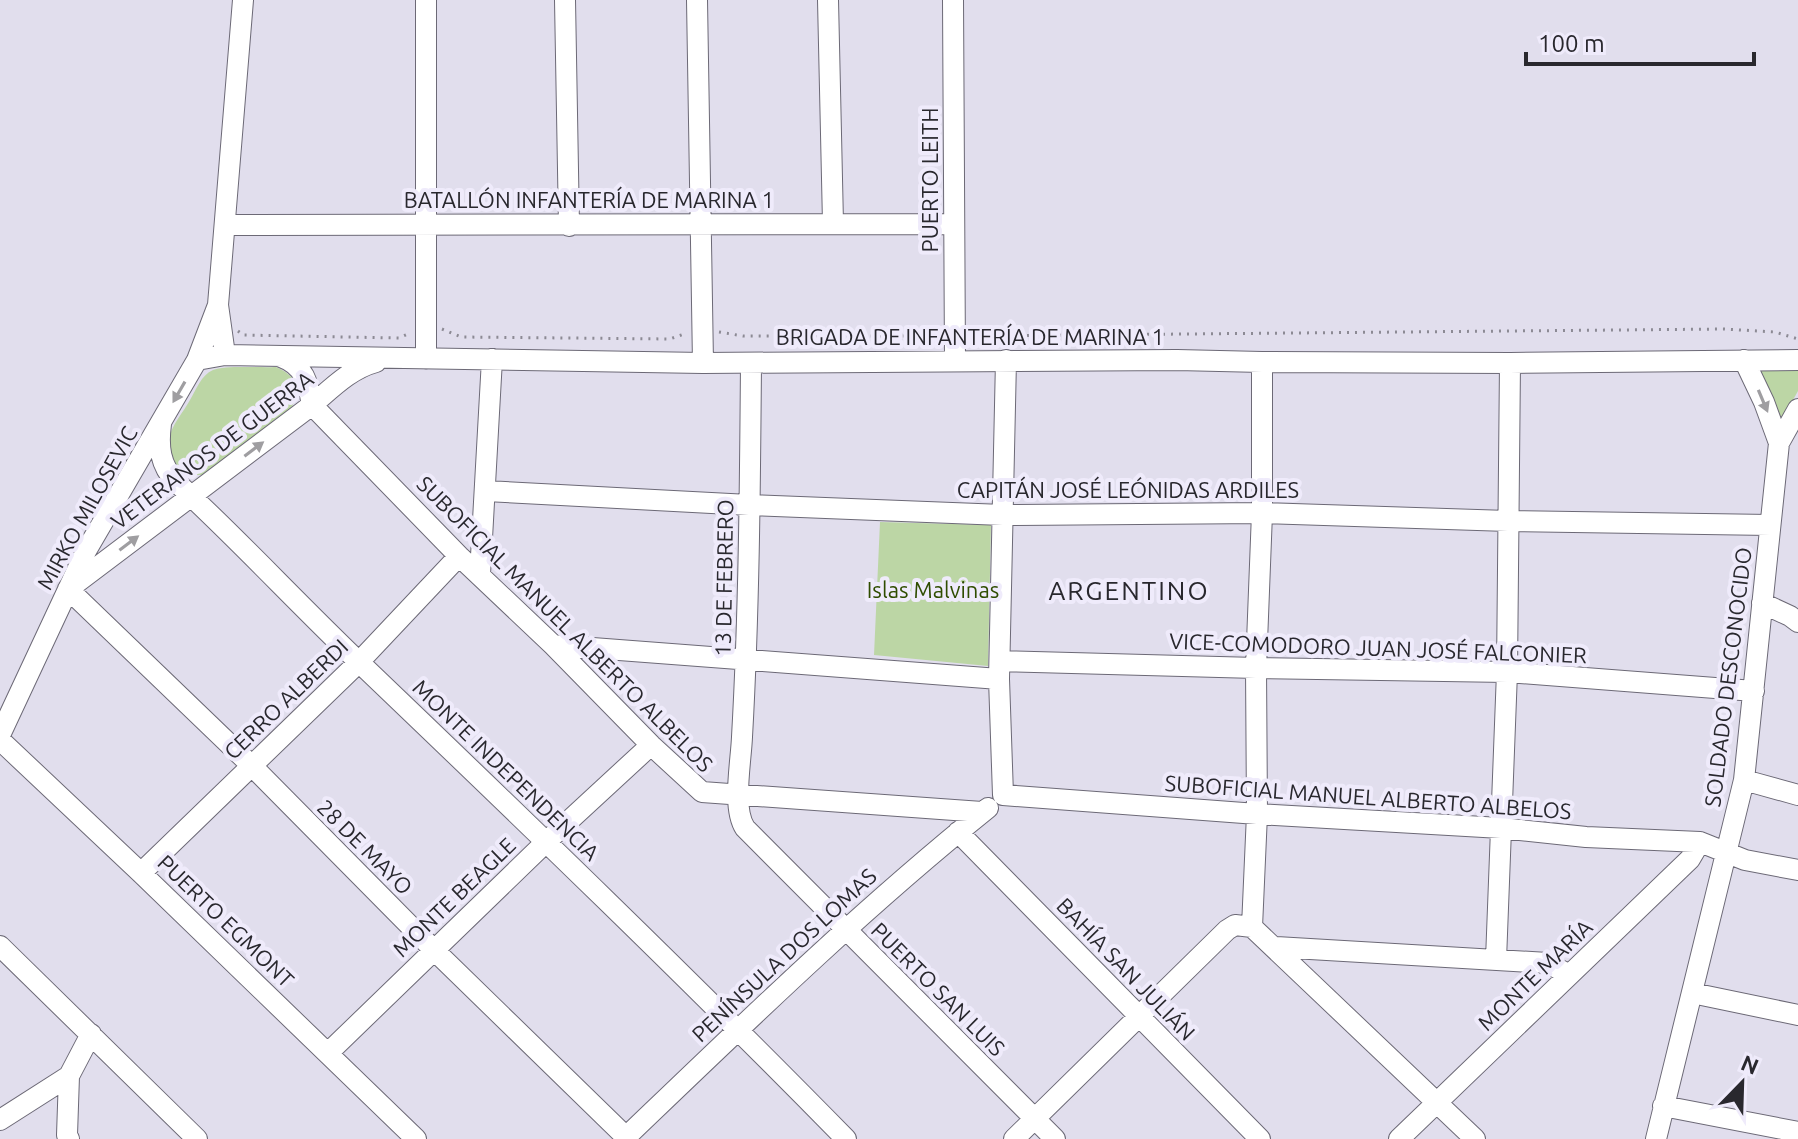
<svg xmlns="http://www.w3.org/2000/svg" width="1798" height="1139" font-family="Ubuntu,sans-serif">
  <style>
    .green { fill: #bcd6a5 }
    .lines { fill: none; stroke-linecap: round; stroke-linejoin: round }
    .minor-casing { stroke: #6c6976; stroke-width: 22 }
    .path { stroke: #8c8a94; stroke-width: 3; stroke-dasharray: 2 6; stroke-linecap: butt }
    .minor { stroke: #fff; stroke-width: 20 }
    .oneway { fill: #9f9ea1 }
    .labels { text-anchor: middle; stroke-width: 8; stroke-linejoin: round; paint-order: stroke }
    .street-label { font-size: 22px; fill: #29282e; stroke: #efebfb }
    .park-label { font-size: 22px; fill: #2f4d00; stroke: #efebfb }
    .quarter-label { font-size: 26px; letter-spacing: 2px; fill: #29282e; stroke: #efebfb }
  </style>
  <rect width="100%" height="100%" fill="#e1deed"/>
  <path class="green" d="M276 367C298 376 303 392 289 411L203 475C182 476 167 461 169 439 171 426 184 411 190 400 196 390 201 375 213 370 225 365 261 368 276 367Z
    M1791 367 1798 370V391L1780 423 1758 369 1777 371Z
    M880 522 991 525 988 666 874 655Z"/>
  <g class="lines">
    <defs>
      <path id="minor" d="M426 0V359
        M565 0 569 226
        M697 0 703 363
        M828 0 833 223
        M953 0 955 360
        M225 225 953 224
        M225 355 218 305 243 0
        M281 357C305 366 308 383 312 405L459 556 553 645 651 745 702 792 982 812
        M197 360 225 355 703 363 1177 360 1262 362 1510 363 1798 360
        M1744 360 1764 402 1779 443
        M751 363C750 488 749 613 742 737 741 762 732 808 745 828L1055 1139
        M161 424C158 447 160 465 176 482 240 541 299 605 362 665 525 821 688 978 846 1139
        M486 491 749 505 1003 515 1262 513 1508 521 1770 525
        M480 574 492 359
        M71 587 312 405C332 388 350 369 376 362
        M68 589 252 766 434 950 628 1139
        M1762 603 1790 616 1798 622
        M553 645 999 679
        M1000 661 1256 668 1507 672 1754 691
        M0 735 86 551 197 360 218 305
        M0 740 141 873 416 1139
        M1744 780 1798 795
        M1003 795 1257 814 1501 828 1586 837 1700 842 1745 860 1798 870
        M1003 795 999 679 1006 360
        M958 832 1260 1139
        M141 873 359 662 459 556
        M1252 927 1257 814 1256 668 1262 513V362
        M1252 927 1475 1139
        M0 946 197 1139
        M1276 947 1548 963 1569 975
        M1496 960 1507 672 1510 363
        M1692 993 1798 1015
        M328 1053 547 841 651 745
        M1663 1106 1798 1132
        M0 1120 69 1076
        M69 1139 67 1135 69 1076 91 1034
        M624 1139C743 1025 860 911 988 808
        M1014 1139 1227 930 1235 925 1252 927
        M1399 1139 1690 859 1700 842
        M1656 1139 1744 780 1779 443 1798 409"/>
    </defs>
    <use href="#minor" class="minor-casing"/>
    <path class="path" d="M442 329 461 337 670 339 684 334
      M238 331 243 335 399 338 408 334
      M719 332 743 336H939
      M971 336 1724 329 1775 332 1798 339"/>
    <use href="#minor" class="minor"/>
  </g>
  <defs><path id="oneway-solid" d="M-6-.8H1V-3.2L6.5 0L1 3.2V.8H-6Z" transform="scale(2)"/></defs>
  <g class="oneway">
    <use href="#oneway-solid" transform="translate(179 392) rotate(120)"/>
    <use href="#oneway-solid" transform="translate(1763 401) rotate(67)"/>
    <use href="#oneway-solid" transform="translate(254 449) rotate(-37)"/>
    <use href="#oneway-solid" transform="translate(129 543) rotate(-37)"/>
  </g>
  <g class="labels">
    <g class="street-label">
      <text transform="translate(930 180) rotate(-90)" y="8">PUERTO LEITH</text>
      <text x="589" y="208">BATALLÓN INFANTERÍA DE MARINA 1</text>
      <text x="970" y="345">BRIGADA DE INFANTERÍA DE MARINA 1</text>
      <text transform="translate(212 450) rotate(-37)" y="8">VETERANOS DE GUERRA</text>
      <text x="1128" y="498">CAPITÁN JOSÉ LEÓNIDAS ARDILES</text>
      <text transform="translate(87 508) rotate(-61)" y="8">MIRKO MILOSEVIC</text>
      <text transform="translate(724 578) rotate(-89)" y="8">13 DE FEBRERO</text>
      <text transform="translate(565 624) rotate(45)" y="8">SUBOFICIAL MANUEL ALBERTO ALBELOS</text>
      <text transform="translate(1378 648) rotate(2)" y="8">VICE-COMODORO JUAN JOSÉ FALCONIER</text>
      <text transform="translate(1728 677) rotate(-83)" y="8">SOLDADO DESCONOCIDO</text>
      <text transform="translate(286 699) rotate(-44)" y="8">CERRO ALBERDI</text>
      <text transform="translate(506 770) rotate(44)" y="8">MONTE INDEPENDENCIA</text>
      <text transform="translate(1368 797) rotate(4)" y="8">SUBOFICIAL MANUEL ALBERTO ALBELOS</text>
      <text transform="translate(365 847) rotate(45)" y="8">28 DE MAYO</text>
      <text transform="translate(454 897) rotate(-44)" y="8">MONTE BEAGLE</text>
      <text transform="translate(226 921) rotate(44)" y="8">PUERTO EGMONT</text>
      <text transform="translate(784 955) rotate(-43)" y="8">PENÍNSULA DOS LOMAS</text>
      <text transform="translate(1126 969) rotate(46)" y="8">BAHÍA SAN JULIÁN</text>
      <text transform="translate(1535 975) rotate(-44)" y="8">MONTE MARÍA</text>
      <text transform="translate(938 989) rotate(45)" y="8">PUERTO SAN LUIS</text>
    </g>
    <g class="park-label">
      <text x="933" y="598">Islas Malvinas</text>
    </g>
    <g class="quarter-label">
      <text x="1129" y="600">ARGENTINO</text>
    </g>
  </g>
  <g transform="translate(1742 1083) rotate(23)" stroke="#efebfb" stroke-width="6" paint-order="stroke">
  <path d="M0-6L14 30L0 20L-14 30Z" fill="#29282e"/>
  <text y="-12" font-size="22" font-weight="bold" text-anchor="middle" fill="#29282e">N</text>
  </g>
  <path d="M1526 52v12h228v-12" fill="none" stroke="#29282e" stroke-width="4"/>
  <text x="1538" y="52" font-size="24" fill="#29282e" stroke="#efebfb" stroke-width="6" paint-order="stroke">100 m</text>
</svg>
